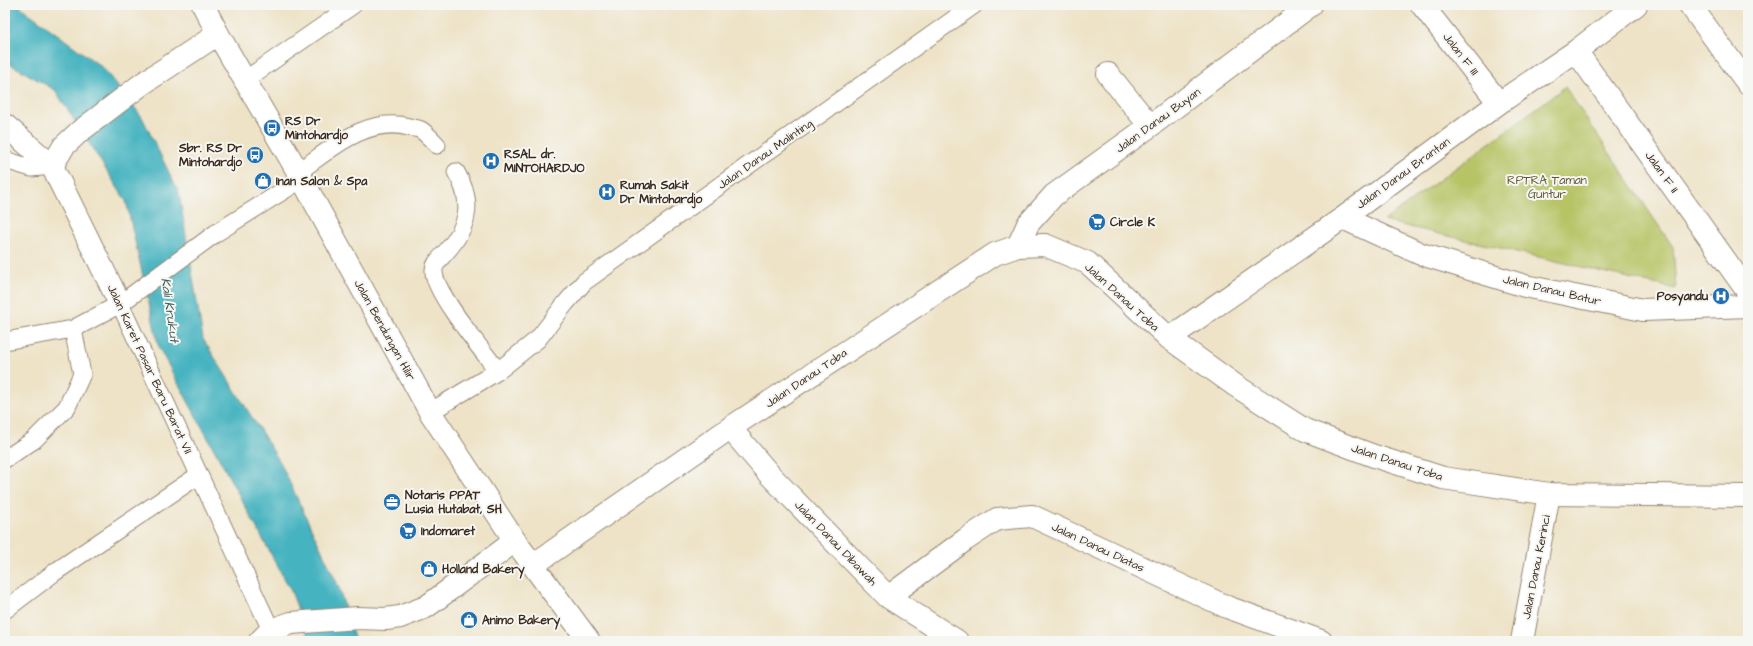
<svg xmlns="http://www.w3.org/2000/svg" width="1753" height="646" font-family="'Architects Daughter',sans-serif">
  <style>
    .green { fill: #b7c466; stroke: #797742 }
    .water { fill: #45b3c0; stroke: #406e6f }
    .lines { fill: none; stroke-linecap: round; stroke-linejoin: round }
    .service-casing { stroke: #948672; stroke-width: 19 }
    .minor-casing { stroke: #948672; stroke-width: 24 }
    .tertiary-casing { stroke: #948672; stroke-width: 24 }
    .service { stroke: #fff; stroke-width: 17 }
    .minor { stroke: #fff; stroke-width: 22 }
    .tertiary { stroke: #fff; stroke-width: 22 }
    .labels { text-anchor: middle; stroke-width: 4; stroke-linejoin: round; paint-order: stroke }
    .street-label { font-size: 12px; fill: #3b2a1e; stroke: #f6f6f2 }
    .poi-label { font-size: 12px; font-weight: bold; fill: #3b2a1e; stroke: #f6f6f2; text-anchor: start }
    .park-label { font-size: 12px; fill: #605834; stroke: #f6f6f2 }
    .water-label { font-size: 13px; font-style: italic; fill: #3e5a57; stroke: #f6f6f2 }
  </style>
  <rect width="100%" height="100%" fill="#f6f6f2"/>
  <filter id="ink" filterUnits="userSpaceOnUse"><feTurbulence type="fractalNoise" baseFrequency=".025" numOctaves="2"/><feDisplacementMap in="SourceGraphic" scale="8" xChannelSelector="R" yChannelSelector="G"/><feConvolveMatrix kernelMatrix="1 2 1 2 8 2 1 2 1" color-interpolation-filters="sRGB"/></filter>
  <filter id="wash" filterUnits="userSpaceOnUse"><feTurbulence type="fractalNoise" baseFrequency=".012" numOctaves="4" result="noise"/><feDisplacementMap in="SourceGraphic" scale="16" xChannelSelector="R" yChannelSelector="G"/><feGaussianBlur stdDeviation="0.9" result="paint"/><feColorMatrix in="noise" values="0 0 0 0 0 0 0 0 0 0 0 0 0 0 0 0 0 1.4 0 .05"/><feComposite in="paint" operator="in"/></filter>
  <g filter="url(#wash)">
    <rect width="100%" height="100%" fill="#eee3c7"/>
    <path class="green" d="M1565 87 1673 247 1676 289 1384 221Z"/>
    <path class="water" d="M5 5H18L103 68 142 117 179 193 203 339 280 462 338 585 355 641H310L291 591 159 348 126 201 55 90 5 61Z"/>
  </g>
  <g filter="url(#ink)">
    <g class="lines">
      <defs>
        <path id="service" d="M245 80 353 5
          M5 160 31 168 52 166
          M298 172C331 149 366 116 409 127 413 128 418 128 421 130 427 134 432 140 437 145
          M456 172C474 202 469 226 446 252 441 258 433 264 434 272 435 294 483 351 498 371
          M120 304 271 630
          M5 341 73 329 120 304 216 233 302 179
          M430 412 498 371 538 339 565 304 584 282 974 5
          M5 459 34 440 67 407 82 374 73 329
          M5 610 55 572 199 475"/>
        <path id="minor" d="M1422 5 1499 103
          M1690 5 1748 84
          M1576 51 1748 292
          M1108 74 1150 126
          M5 125 52 166 120 304
          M52 166 64 146 79 132 142 84 218 34
          M1343 218 1421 254 1525 286 1643 310 1748 306
          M1018 246 1028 224 1054 195 1150 126 1311 5
          M1169 338 1343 218 1499 103 1576 51 1636 5
          M730 428 770 475 888 597 957 641
          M888 597 965 540 997 519 1032 516 1227 607 1321 641
          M260 641 271 630 291 623 358 618 386 619 400 617 426 607 515 541
          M1522 641 1549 494"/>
        <path id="tertiary" d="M203 5 218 34 298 172 430 412 515 541 589 641
          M533 565 730 428 995 254 1018 246 1045 245 1088 263 1169 338 1236 386 1305 430 1374 456 1443 478 1549 494 1748 496"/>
      </defs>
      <use href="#service" class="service-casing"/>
      <use href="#minor" class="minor-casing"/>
      <use href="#tertiary" class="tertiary-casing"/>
      <use href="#service" class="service"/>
      <use href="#minor" class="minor"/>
      <use href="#tertiary" class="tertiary"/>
    </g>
  </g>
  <defs>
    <symbol id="bus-disc" viewBox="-11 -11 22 22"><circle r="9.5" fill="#1f6fb2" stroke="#f6f6f2"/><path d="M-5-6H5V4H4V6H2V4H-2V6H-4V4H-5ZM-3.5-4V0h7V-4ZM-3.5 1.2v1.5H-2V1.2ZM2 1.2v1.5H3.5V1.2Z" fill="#fff"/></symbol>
    <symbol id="hospital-disc" viewBox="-11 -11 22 22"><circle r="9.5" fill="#1f6fb2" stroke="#f6f6f2"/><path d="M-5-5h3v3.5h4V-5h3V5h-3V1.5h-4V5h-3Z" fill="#fff"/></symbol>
    <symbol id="shop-disc" viewBox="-11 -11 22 22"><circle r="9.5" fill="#1f6fb2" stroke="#f6f6f2"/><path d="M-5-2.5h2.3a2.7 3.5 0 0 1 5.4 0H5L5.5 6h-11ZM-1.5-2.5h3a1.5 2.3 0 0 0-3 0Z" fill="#fff"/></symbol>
    <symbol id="supermarket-disc" viewBox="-11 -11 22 22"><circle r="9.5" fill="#1f6fb2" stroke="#f6f6f2"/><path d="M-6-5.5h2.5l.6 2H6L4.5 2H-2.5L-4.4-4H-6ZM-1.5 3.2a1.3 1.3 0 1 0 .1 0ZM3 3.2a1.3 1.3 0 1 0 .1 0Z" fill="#fff"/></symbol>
    <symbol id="office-disc" viewBox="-11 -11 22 22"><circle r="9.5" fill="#1f6fb2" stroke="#f6f6f2"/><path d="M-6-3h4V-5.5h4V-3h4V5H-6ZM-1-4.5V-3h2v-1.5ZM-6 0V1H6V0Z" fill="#fff"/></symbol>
  </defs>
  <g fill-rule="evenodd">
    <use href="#bus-disc" x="262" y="118" width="20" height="20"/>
    <use href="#bus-disc" x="245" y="145" width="20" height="20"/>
    <use href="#hospital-disc" x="481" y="151" width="20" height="20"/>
    <use href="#shop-disc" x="253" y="171" width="20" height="20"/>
    <use href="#hospital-disc" x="597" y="182" width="20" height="20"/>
    <use href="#supermarket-disc" x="1087" y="212" width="20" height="20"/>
    <use href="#hospital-disc" x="1711" y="286" width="20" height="20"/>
    <use href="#office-disc" x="382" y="492" width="20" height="20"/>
    <use href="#supermarket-disc" x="398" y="521" width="20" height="20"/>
    <use href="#shop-disc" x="419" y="559" width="20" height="20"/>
    <use href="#shop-disc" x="459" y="610" width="20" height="20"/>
  </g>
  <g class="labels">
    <g class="street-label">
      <text transform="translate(1461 54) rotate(52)" y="4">Jalan F III</text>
      <text transform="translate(1158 120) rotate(-36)" y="4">Jalan Danau Buyan</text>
      <text transform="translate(765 154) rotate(-35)" y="4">Jalan Danau Malinting</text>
      <text transform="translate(1662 172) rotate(54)" y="4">Jalan F II</text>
      <text transform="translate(1403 173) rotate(-36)" y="4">Jalan Danau Brantan</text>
      <text transform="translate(1552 290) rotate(13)" y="4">Jalan Danau Batur</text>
      <text transform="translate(1122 297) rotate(42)" y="4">Jalan Danau Toba</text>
      <text transform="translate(385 330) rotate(61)" y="4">Jalan Bendungan Hilir</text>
      <text transform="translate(150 369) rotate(65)" y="4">Jalan Karet Pasar Baru Barat VII</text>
      <text transform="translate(806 378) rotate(-34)" y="4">Jalan Danau Toba</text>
      <text transform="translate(1397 462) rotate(18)" y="4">Jalan Danau Toba</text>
      <text transform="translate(836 543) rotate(46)" y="4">Jalan Danau Dibawah</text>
      <text transform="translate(1098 547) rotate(25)" y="4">Jalan Danau Diatas</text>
      <text transform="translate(1536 567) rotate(-79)" y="4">Jalan Danau Kerinci</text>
    </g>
    <g class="poi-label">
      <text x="285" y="125">RS Dr<tspan x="285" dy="14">Mintohardjo</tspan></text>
      <text x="242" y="152" text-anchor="end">Sbr. RS Dr<tspan x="242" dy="14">Mintohardjo</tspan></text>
      <text x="504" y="158">RSAL dr.<tspan x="504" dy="14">MINTOHARDJO</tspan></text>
      <text x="276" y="185">Inan Salon &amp; Spa</text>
      <text x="620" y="189">Rumah Sakit<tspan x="620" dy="14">Dr Mintohardjo</tspan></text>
      <text x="1110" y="226">Circle K</text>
      <text x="1708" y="300" text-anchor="end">Posyandu</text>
      <text x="405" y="499">Notaris PPAT<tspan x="405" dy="14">Lusia Hutabat, SH</tspan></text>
      <text x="421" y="535">Indomaret</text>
      <text x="442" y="573">Holland Bakery</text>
      <text x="482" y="624">Animo Bakery</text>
    </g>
    <g class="park-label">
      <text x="1547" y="184">RPTRA Taman<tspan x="1547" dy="14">Guntur</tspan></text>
    </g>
    <g class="water-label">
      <text transform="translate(171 310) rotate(82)" y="5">Kali Krukut</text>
    </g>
  </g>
  <rect width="1753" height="646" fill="none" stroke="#f6f6f2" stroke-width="20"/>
</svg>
